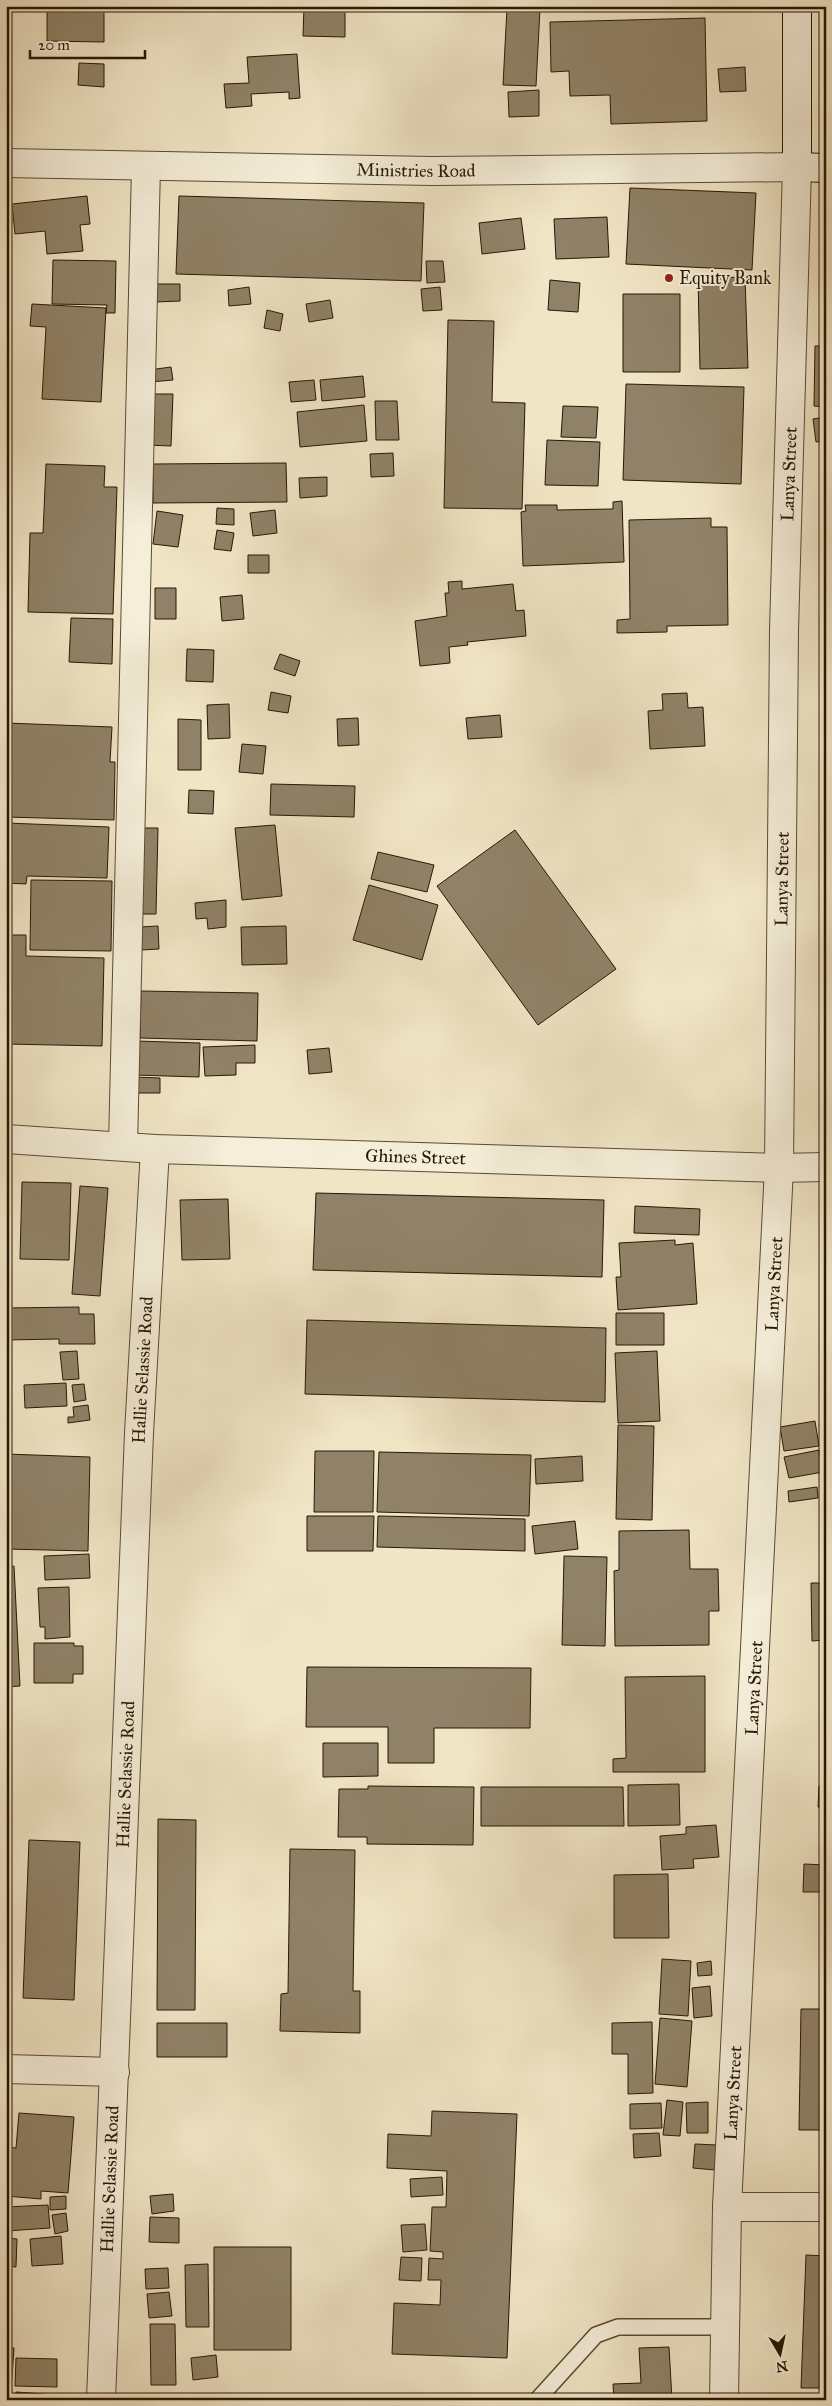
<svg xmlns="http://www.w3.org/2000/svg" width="832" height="2406" font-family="'IM FELL Great Primer',serif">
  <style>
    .building { fill: #908268; stroke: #281704 }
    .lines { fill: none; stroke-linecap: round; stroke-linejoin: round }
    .lane-casing { stroke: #5a4a34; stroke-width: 18 }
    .street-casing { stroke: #5a4a34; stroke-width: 30 }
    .secondary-casing { stroke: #281704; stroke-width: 30 }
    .lane { stroke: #f5eed9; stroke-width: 15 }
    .street { stroke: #f5eed9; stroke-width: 28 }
    .secondary { stroke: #f5eed9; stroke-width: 28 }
    .poi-dot { fill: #8f2418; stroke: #f5eed9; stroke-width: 2 }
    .labels { text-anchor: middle; stroke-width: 4; stroke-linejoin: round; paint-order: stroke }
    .street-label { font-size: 18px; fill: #281704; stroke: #f5eed9 }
    .poi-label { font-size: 18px; fill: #281704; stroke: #f5eed9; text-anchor: start }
  </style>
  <rect width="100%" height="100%" fill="#f0e5c5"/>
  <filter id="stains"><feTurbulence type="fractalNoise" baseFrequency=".004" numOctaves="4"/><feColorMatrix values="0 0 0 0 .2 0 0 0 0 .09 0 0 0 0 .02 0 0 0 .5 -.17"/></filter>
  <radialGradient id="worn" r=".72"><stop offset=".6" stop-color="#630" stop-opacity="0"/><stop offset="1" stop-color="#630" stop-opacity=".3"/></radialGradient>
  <path class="building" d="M47 6H104V42L47 41Z
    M304 6H345V37L303 36Z
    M580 6H711L710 10Z
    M507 8 540 9 536 86 503 85Z
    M705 18 707 121 611 124 610 95 570 96 569 71 551 72 550 22Z
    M297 54 300 98 289 99V92L251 94 252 106 226 108 224 84 249 83 247 57Z
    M79 63 104 64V87L78 85Z
    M745 67 746 91 720 92 718 69Z
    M539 90V116L509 117 508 92Z
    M630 188 756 193 752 270 626 264Z
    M87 196 90 224 80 225 83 251 47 254 45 231 15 234 12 204Z
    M179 196 424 203 421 281 176 274Z
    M607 217 609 257 556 259 554 219Z
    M521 218 525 249 482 254 479 223Z
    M53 260 116 261 115 313H106L107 305 52 304Z
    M426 261H443L445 282 427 283Z
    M745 277 748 368 700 369 698 278Z
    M550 280 580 283 578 312 548 310Z
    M154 284H180V301L155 302Z
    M249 287 251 304 229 306 228 290Z
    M440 287 442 310 423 311 421 289Z
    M623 294H680V372H623Z
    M330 300 333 318 309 322 306 304Z
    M32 304 106 308 101 402 42 399 46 327 30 326Z
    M267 310 283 314 280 331 264 328Z
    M448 320 494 321 492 402 525 403 522 509 444 508Z
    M815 346H826V407L814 406Z
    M171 367 173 380 150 382 149 370Z
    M363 376 365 397 322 401 320 380Z
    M314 380 316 400 291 402 289 382Z
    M626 384 744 387 741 484 623 480Z
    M147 394H173L171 446 146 445Z
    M375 401H397L399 440H376Z
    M364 405 367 441 300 447 297 412Z
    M563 406 598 407 596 438 561 437Z
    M826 417V441L816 442 813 419Z
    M547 440 600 442 598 486 545 485Z
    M393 453 394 476 371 477 370 454Z
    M286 463 287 502 153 503V464Z
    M46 464 105 466 104 487H117L113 614 28 612 30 533H43Z
    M327 477V496L300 498 299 478Z
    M622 501 624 562 523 566 521 512 526 511 525 505H557V510L613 509V502Z
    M217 508 234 509V525L216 524Z
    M275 510 277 533 253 536 250 513Z
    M157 511 183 515 178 547 153 544Z
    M711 518V527H727L728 625 667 626V632L617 633V620L630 619 629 520Z
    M217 530 234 533 231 551 214 549Z
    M248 555H269V573H248Z
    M462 581V589L513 584 516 611 524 610 526 636 467 642 468 645 449 647 450 663 420 666 415 621 447 616 445 593H449L448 582Z
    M155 588H176V619H155Z
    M242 595 244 619 222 621 220 597Z
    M71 618 113 619 112 664 69 662Z
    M187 649 214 650 213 682 186 681Z
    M280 654 300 661 295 676 274 669Z
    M271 692 291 696 288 713 268 710Z
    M687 693 688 708 703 707 705 746 650 749 648 711 663 710 662 694Z
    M229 704 230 738 208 739 207 705Z
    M500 715 502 737 468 739 466 718Z
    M358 718 359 745 338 746 337 719Z
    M178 719 201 720V770H178Z
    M6 723 112 727 110 762H115L114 820 6 817Z
    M242 744 266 746 263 774 239 772Z
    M271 784 355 786 354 817 270 815Z
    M189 790 214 791 213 814 188 813Z
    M824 811H826V896H824Z
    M6 823 109 827 107 878 27 876 26 884 6 883Z
    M275 825 282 896 242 900 235 828Z
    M143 828H158L156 914H140Z
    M515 830 616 969 538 1025 437 886Z
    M378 852 434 865 427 892 371 879Z
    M31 880 112 881 111 951 30 950Z
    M369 885 438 905 422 960 353 940Z
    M226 900V927L208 929 207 918 196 919 195 903Z
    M158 926 159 949 141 950 140 927Z
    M286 926 287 964 242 965 241 927Z
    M6 935H26V956L104 958 102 1046 6 1044Z
    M141 991 258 993 257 1041 140 1038Z
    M136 1041 200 1043 199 1077 135 1075Z
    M255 1045V1063H236V1075L205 1076 203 1047Z
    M329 1048 332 1072 309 1074 307 1050Z
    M135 1077 160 1078V1093H135Z
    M22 1182 71 1183 69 1260 20 1259Z
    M80 1186 108 1188 100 1296 72 1294Z
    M316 1193 604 1200 602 1277 313 1270Z
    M228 1199 230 1259 182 1260 180 1200Z
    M635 1206 700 1209 699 1235 634 1233Z
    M675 1240V1245L693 1243 697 1304 618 1310 616 1277H621L619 1243Z
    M79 1307V1314H94L95 1344H59V1339L6 1340V1308Z
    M616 1313H664V1345H616Z
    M307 1320 606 1328 605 1402 305 1394Z
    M77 1351 79 1379 63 1380 60 1352Z
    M657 1351 660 1421 618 1423 615 1353Z
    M66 1383 67 1406 25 1408 24 1385Z
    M84 1384 86 1400 74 1402 72 1385Z
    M88 1405 90 1420 68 1423V1417H74L73 1407Z
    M815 1421 819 1446 784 1451 780 1427Z
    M618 1425 654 1426 652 1520 616 1519Z
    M819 1450 823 1472 789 1478 784 1457Z
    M315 1451H374L373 1512H314Z
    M379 1452 531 1455 529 1516 377 1512Z
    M6 1454 90 1457 88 1551 6 1549Z
    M582 1456 583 1481 536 1484 535 1459Z
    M817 1487 818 1498 789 1502 788 1491Z
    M307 1516H374L373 1551H307Z
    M378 1516 525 1519V1551L377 1547Z
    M575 1521 578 1549 535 1554 532 1526Z
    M689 1530 690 1569H718L719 1611H709V1645L615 1646 614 1571 619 1570V1531Z
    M89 1554 90 1578 45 1580 44 1556Z
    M564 1556 607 1557 605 1646 562 1645Z
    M14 1566 20 1686 6 1687V1567Z
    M811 1583H826V1640L812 1641Z
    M69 1587 70 1637 45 1639V1627H40L38 1588Z
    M34 1643H74V1646H83V1674H73V1683H34Z
    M307 1667 531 1668 530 1728H434V1763H388V1727H306Z
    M705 1676V1772H613V1759L626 1758 625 1677Z
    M323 1743H378V1776L323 1777Z
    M679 1784 680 1825 628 1826V1785Z
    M368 1786 474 1787 473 1845 367 1844V1837H338L339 1789H368Z
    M819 1786H826V1808L818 1807Z
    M481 1787H623L624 1826H481Z
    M158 1819 196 1820 195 2010H157Z
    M716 1825 719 1857 693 1859 694 1868 662 1870 660 1836 686 1834V1827Z
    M29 1840 80 1842 74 2000 23 1998Z
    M290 1849 355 1850 353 1991H360V2033L280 2031 281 1994 288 1993Z
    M804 1864 826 1865V1892H803Z
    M668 1874 669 1938H614V1875Z
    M662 1959 691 1961 688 2016 659 2014Z
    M711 1961 712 1975 698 1976 697 1963Z
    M710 1986 712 2016 694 2018 692 1988Z
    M801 2009H826V2130H799Z
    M660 2018 692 2021 687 2087 655 2084Z
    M652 2022 653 2093 628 2094V2054H612V2023Z
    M157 2023H227V2057H157Z
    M667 2100 683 2102 680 2136 663 2135Z
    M708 2102V2133H687L686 2103Z
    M661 2103 662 2128 630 2129V2104Z
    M11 2111 12 2133 6 2134V2112Z
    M432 2111 517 2114 507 2358 392 2354 394 2303 440 2305 441 2280H428L429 2258 443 2259V2252L430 2251 432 2207H446L447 2171 387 2168 388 2134 431 2136Z
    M19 2113 74 2117 68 2193 41 2191V2199L6 2196 7 2147 16 2148Z
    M659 2133 661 2156 634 2158 633 2134Z
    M695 2144 717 2145 715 2170 693 2168Z
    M442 2177 443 2195 411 2197 410 2179Z
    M173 2194 174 2211 152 2214 150 2196Z
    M66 2196V2209L50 2210V2197Z
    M48 2205 50 2228 6 2231V2207Z
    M66 2213 68 2231 55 2234 52 2215Z
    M150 2217 179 2218V2243L149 2242Z
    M425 2224 427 2250 403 2252 401 2225Z
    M61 2236 63 2264 32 2266 30 2239Z
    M6 2238 17 2239 16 2267 6 2266Z
    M214 2247H291V2350H214Z
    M806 2255 826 2256V2388H801Z
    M401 2257 422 2258 421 2281 399 2280Z
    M208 2264 209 2327H186L185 2265Z
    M168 2268 169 2288 146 2289 145 2269Z
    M169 2292 172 2316 149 2318 147 2294Z
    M150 2324H175L176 2385H151Z
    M6 2347 14 2348 12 2378H6Z
    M669 2347 672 2400H614L613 2384 641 2383 639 2348Z
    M216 2355 218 2377 193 2380 191 2358Z
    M16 2358 57 2359V2387L15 2386Z
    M16 2392 44 2394V2400H15Z
    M60 2395 61 2400H46V2398Z"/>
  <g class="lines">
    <defs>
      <path id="lane" d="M537 2400 596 2335 618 2327H724"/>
      <g id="street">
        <path id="s1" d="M6 163 432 171 797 167 784 631 779 1168 727 2207 724 2400"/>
        <path id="s2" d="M6 1139 155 1149 779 1168 826 1167"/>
        <path d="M123 1146 146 166"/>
        <path d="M6 2069 115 2072"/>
        <path d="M727 2207H826"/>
        <path id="s3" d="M101 2400 139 1433 155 1149"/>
      </g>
      <path id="secondary" d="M797 6V167L826 168"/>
    </defs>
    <use href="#lane" class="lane-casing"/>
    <use href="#street" class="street-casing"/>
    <use href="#secondary" class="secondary-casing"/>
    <use href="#lane" class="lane"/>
    <use href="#street" class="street"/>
    <use href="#secondary" class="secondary"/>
  </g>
  <circle class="poi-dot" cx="669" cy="278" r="5"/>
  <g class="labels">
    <g class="street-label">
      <text dy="6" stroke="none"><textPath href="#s1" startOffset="410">Ministries Road</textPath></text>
      <text transform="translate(789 474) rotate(-88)" y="6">Lanya Street</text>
      <text transform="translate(782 879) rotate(-89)" y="6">Lanya Street</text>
      <text dy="6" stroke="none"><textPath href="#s2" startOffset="410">Ghines Street</textPath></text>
      <text transform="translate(774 1284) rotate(-87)" y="6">Lanya Street</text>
      <text dy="6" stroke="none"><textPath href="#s3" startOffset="1031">Hallie Selassie Road</textPath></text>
      <text transform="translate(754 1688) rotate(-87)" y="6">Lanya Street</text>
      <text dy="6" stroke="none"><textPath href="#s3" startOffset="626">Hallie Selassie Road</textPath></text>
      <text transform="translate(733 2093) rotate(-87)" y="6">Lanya Street</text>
      <text dy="6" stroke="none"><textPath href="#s3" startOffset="221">Hallie Selassie Road</textPath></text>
    </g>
    <g class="poi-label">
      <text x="679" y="284">Equity Bank</text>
    </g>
  </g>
  <rect width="832" height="2406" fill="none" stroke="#f0e5c5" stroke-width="25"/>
  <rect x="8" y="8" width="817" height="2391" fill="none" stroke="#281704" stroke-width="2.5"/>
  <rect x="12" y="12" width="807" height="2381" fill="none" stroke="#281704"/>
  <g transform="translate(780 2354) rotate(171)" stroke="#f5eed9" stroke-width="4" paint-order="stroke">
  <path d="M0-4L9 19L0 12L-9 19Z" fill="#281704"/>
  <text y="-8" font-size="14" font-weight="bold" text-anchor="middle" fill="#281704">N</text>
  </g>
  <path d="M30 50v8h115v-8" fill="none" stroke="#281704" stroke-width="2.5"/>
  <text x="38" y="50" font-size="15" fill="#281704" stroke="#f5eed9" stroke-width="4" paint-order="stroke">20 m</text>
  <rect width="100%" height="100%" filter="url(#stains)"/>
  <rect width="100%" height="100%" fill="url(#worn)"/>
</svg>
